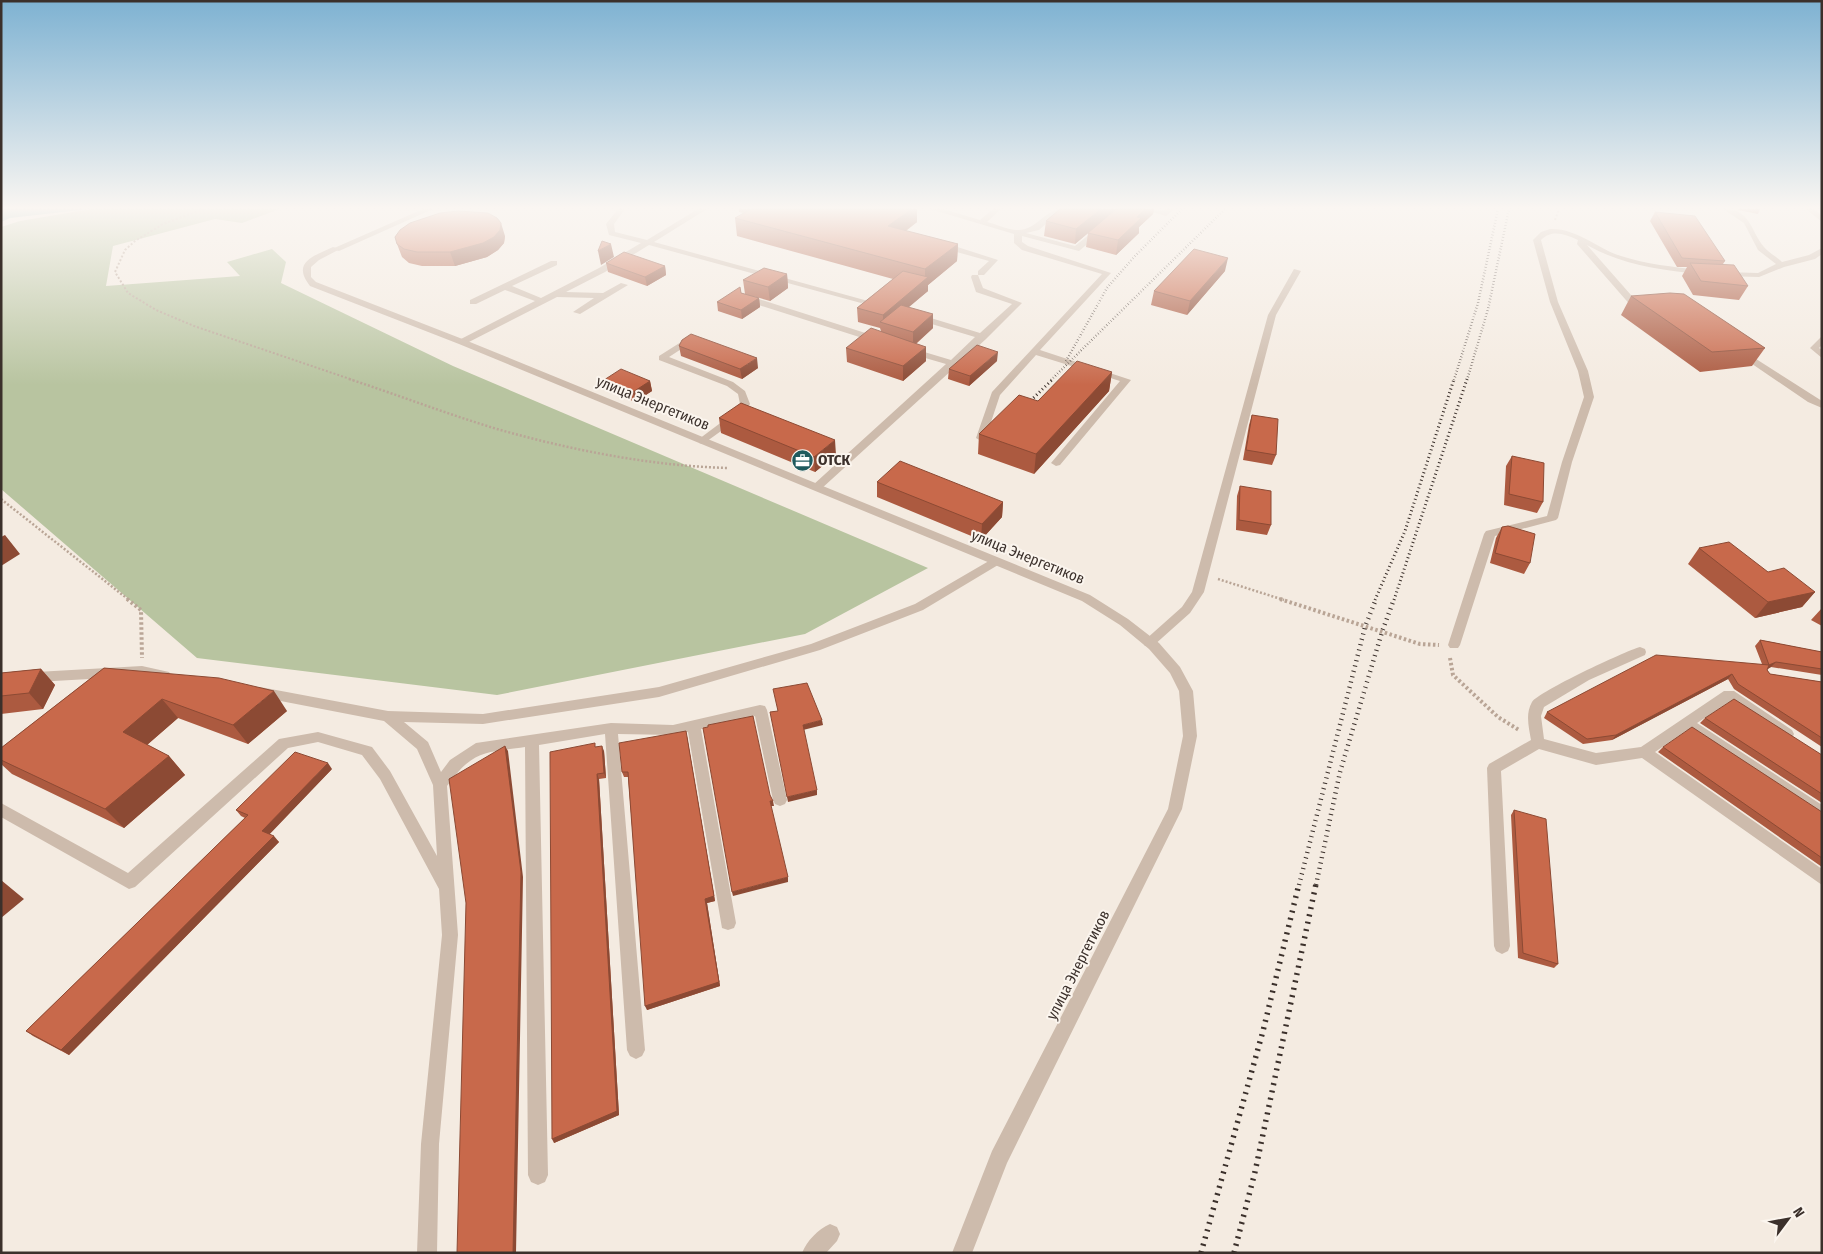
<svg xmlns="http://www.w3.org/2000/svg" width="1823" height="1254" font-family="'Fira Sans Condensed',sans-serif">
  <style>
    .green { fill: #b8c4a0 }
    .water { fill: #7fb0b2 }
    .lines { fill: none; stroke-linecap: round; stroke-linejoin: round }
    .path-far2 { stroke: #b9a596; stroke-width: 2; stroke-dasharray: 2 2; stroke-linecap: butt }
    .path-far1 { stroke: #b9a596; stroke-width: 2.5; stroke-dasharray: 2 2; stroke-linecap: butt }
    .path { stroke: #b9a596; stroke-width: 4; stroke-dasharray: 2.5 2.5; stroke-linecap: butt }
    .service { fill: #cdbbac; fill-rule: evenodd }
    .minor { fill: #cdbbac; fill-rule: evenodd }
    .rail-far3 { stroke: #3b302b; stroke-width: 2.5; stroke-dasharray: 0.5 2.5; stroke-linecap: butt }
    .rail-far2 { stroke: #3b302b; stroke-width: 3; stroke-dasharray: 1 3; stroke-linecap: butt }
    .rail-far1 { stroke: #3b302b; stroke-width: 4.5; stroke-dasharray: 1 4.5; stroke-linecap: butt }
    .rail { stroke: #3b302b; stroke-width: 5.5; stroke-dasharray: 2 5.5; stroke-linecap: butt }
    .wall { fill: #ac5a40 }
    .shaded-wall { fill: #8c4a34 }
    .building { fill: #c8694b; stroke: #8c4a34 }
    .labels { text-anchor: middle; stroke-width: 4; stroke-linejoin: round; paint-order: stroke }
    .street-label { font-size: 15px; fill: #3b302b; stroke: #fbf5ee }
    .poi-label { font-size: 15px; font-weight: bold; fill: #3b302b; stroke: #fbf5ee; text-anchor: start }
  </style>
  <rect width="100%" height="100%" fill="#f4ebe1"/>
  <path class="green" d="M91 209H280L242 223 215 219 113 246 106 286 240 276 227 262 272 249 286 262 281 283 453 366 928 568 805 634 497 695 197 658 1 489V227L20 221Z"/>
  <path class="water" d="M1 209H89L10 218 1 222Z"/>
  <g class="lines">
    <path class="path-far2" d="M204 209 163 224 135 241 125 250 115 272 128 293 156 310 194 326 353 380
      M1555 220 1559 209"/>
    <path class="path-far1" d="M349 379C398 395 447 414 497 429 571 450 651 466 728 468
      M1 499 129 600
      M1218 579 1284 600"/>
    <path class="path" d="M127 599 141 610 142 658
      M1280 599 1420 644 1439 645
      M1450 658 1453 675 1498 717 1519 730"/>
    <path class="service" d="M423 209H433L339 251 332 249Z
      M618 209H625L614 224 615 232 647 240 698 209H707L654 242 868 301 861 303 649 245 605 272 566 292 603 293 621 283 628 285 580 314 573 312 594 298 557 297 465 344H459V340L535 301 505 290 476 304H470V300L551 261H557V265L512 286 541 298 599 268 641 243 609 235 606 224Z
      M930 209H943L980 220 993 209H1001L987 222C996 224 1008 230 1017 230 1036 231 1045 209 1062 209L1039 230 1026 233 1075 246 1121 209H1129L1079 251 1022 236V242L1028 246 1111 273 1040 350 1131 380 1060 465 1056 466 1051 463 1120 381 1036 355 1000 395 985 440 981 441 976 438 992 392 1102 274 1022 250 1014 243V234Z
      M1142 209 1164 211 1166 209H1174L1166 216Z
      M1723 209C1751 209 1750 230 1764 247 1769 253 1777 257 1782 262L1809 255 1822 248V254L1815 259 1784 267 1759 277 1722 276 1721 274 1725 272 1758 273 1776 264 1758 250 1744 223Z
      M1806 209H1814L1822 216V222Z
      M1550 229C1577 228 1596 248 1621 256 1646 264 1673 267 1700 270L1704 272 1700 274C1660 270 1622 265 1587 245L1638 303 1647 306C1644 310 1637 308 1632 307L1577 244 1578 240C1565 234 1552 229 1541 240L1558 302 1588 371 1594 397 1572 462 1558 518 1556 520 1495 536 1460 645 1458 648H1450L1448 645 1484 534 1486 531 1547 516 1562 462 1584 397 1578 371 1550 302 1533 240 1541 232Z
      M939 243H945L998 260 984 275H978V271L989 261 939 247Z
      M1294 269 1301 271 1276 315 1204 592 1190 613 1153 646H1145L1143 643 1145 640 1182 607 1192 592 1268 315Z
      M972 275H978L983 288 1022 303 986 339 821 489H813L812 487 813 485 946 364 908 353V349L911 348 951 360 975 337 915 319V315H921L980 333 1012 304 976 292 971 277Z
      M746 295 881 338 882 340 881 342H875L743 300V296Z
      M1822 336V345L1819 348 1822 350V358L1810 348Z
      M689 337 692 338V342L669 357 733 382 745 391 750 404 742 416 703 444 699 443V439L735 412 740 404 738 394 727 386 659 360V356Z
      M1742 350 1822 401V408L1808 402 1739 355 1737 353Z
      M994 558 1000 562 998 565 923 610 820 650 659 697 483 724 404 722 428 742 441 772 450 760 476 743 611 723 673 725 760 705 765 706 767 710 787 800 785 804 780 806 775 804 773 800 755 716 701 729 736 923 734 928 728 930 722 928 688 732 673 735 618 734 645 1050 642 1056 636 1059 630 1056 627 1050 605 734 539 745 548 1175 545 1182 538 1185 531 1182 528 1175 525 747C484 753 473 750 447 786L458 935 439 1144 437 1253H417L421 1144 442 935 439 889 380 779 362 755 318 742 288 748 135 887 129 889 1 817V803L128 873 279 739 318 732 372 747 390 771 437 856 433 785 417 749 384 721 260 697 255 696 253 692 255 688 260 687 388 711 483 714 659 687 811 644 915 604Z
      M1640 647 1645 649 1646 652 1645 655 1589 680 1544 707 1541 716 1544 739 1596 753 1641 747 1724 691H1734L1792 730 1794 734 1792 738 1787 739 1782 738 1729 702 1697 723 1822 805V819L1687 730 1655 752 1822 869V885L1642 758 1596 765 1539 749 1501 771 1510 946 1508 951 1502 954 1496 951 1494 946 1487 768 1489 764 1531 740C1529 728 1525 714 1532 702 1540 691 1623 652 1640 647Z
      M142 666 169 672 171 675 169 678 164 680 142 676 1 684V674Z
      M830 1224 837 1227 840 1234 837 1241 826 1253H802C807 1241 818 1229 830 1224Z"/>
    <path class="minor" d="M333 247 340 249 319 260 311 267V277L316 282 465 340 1090 595 1128 619 1159 643 1180 667 1193 691 1197 736 1182 809 1007 1163 972 1253H952L992 1151 1168 809 1183 736 1179 691 1170 673 1149 649 1120 625 1082 601 459 344 310 286C291 262 314 256 333 247Z"/>
    <path class="rail-far3" d="M1066 361 1107 288 1136 255 1182 209
      M1051 380 1225 209
      M1454 380 1478 303 1498 209
      M1467 380 1488 309 1509 209"/>
    <path class="rail-far2" d="M1022 409 1053 379
      M1375 600 1405 531 1454 379
      M1394 600 1467 379"/>
    <path class="rail-far1" d="M1299 885 1365 627 1376 599
      M1316 885 1340 772 1382 632 1394 599"/>
    <path class="rail" d="M1201 1253 1263 1031 1299 884
      M1234 1253 1255 1172 1316 884"/>
  </g>
  <path class="wall" d="M739 209H917V222L906 231 958 244 957 261 928 285V291L908 307 933 328 916 344 926 361 903 381 847 362 846 348 881 331 880 328 858 322 857 308 893 279 737 236 735 218 744 213 739 212Z
    M1060 209H1154L1153 214 1139 227V233L1116 255 1086 247 1088 233 1075 244 1044 236 1046 221Z
    M1738 209H1760L1758 214 1738 210Z
    M1655 212 1725 261 1723 264 1748 286 1739 300 1693 295 1682 276 1687 267H1677L1650 221Z
    M505 236 504 243 498 250 487 257 455 266H422L409 263 402 257 397 244Z
    M606 263 665 266 666 275 647 286 608 272Z
    M1225 271 1187 315 1151 305 1154 291Z
    M787 274 788 288 770 301 753 296 759 298 760 307 742 319 718 311 717 302 741 293 745 294 743 280Z
    M1631 296 1765 348 1752 366 1700 372 1621 315Z
    M679 346 758 368 742 379 681 356Z
    M997 361 969 386 948 379 949 369Z
    M1112 372 1109 391 1034 474 978 454 979 434 1038 401Z
    M604 380 650 381 652 391 635 402 606 389Z
    M1252 415 1276 455 1272 465 1243 460 1249 425Z
    M719 418 836 455 815 472 721 433Z
    M1512 456 1543 502 1537 513 1504 505 1506 466Z
    M877 482 1003 502 1002 517 981 540 877 497Z
    M1240 486 1271 525 1267 535 1236 530 1237 496Z
    M1502 527 1530 563 1524 574 1490 563 1496 538Z
    M1699 548 1768 572 1815 592 1802 607 1755 618 1688 564Z
    M1822 608V626L1811 620Z
    M1760 640 1822 652V675L1771 667 1768 669 1767 670 1770 674 1822 682V747L1734 689 1728 679 1612 740 1583 744 1544 718 1547 712 1762 664 1755 646Z
    M104 668 287 711 248 744 178 718 147 745 169 756 185 775 124 828 12 774 1 764V748Z
    M41 669 55 685 43 709 1 714V673Z
    M1705 718 1822 755V803L1700 723Z
    M687 736 715 901 707 903 720 986 647 1010 628 777H624L622 772Z
    M596 747 604 751 606 778 599 779 619 1115 554 1143Z
    M1663 747 1822 812V867L1658 752Z
    M332 769 269 834 279 842 69 1055 33 1036 26 1031 245 818 241 816 236 810Z
    M1514 810 1558 964 1554 968 1518 958 1511 815Z"/>
  <path class="shaded-wall" d="M912 209H917V222L888 243V226Z
    M1101 209H1117L1075 244 1076 229Z
    M1145 209H1154L1153 214 1139 227V233L1116 255 1118 240 1137 217Z
    M501 223 505 236 504 243 498 250 487 257 455 266 450 252Z
    M611 244 614 257 601 265 598 251Z
    M958 244 957 261 928 285V291L889 324 883 322V315L925 279V269Z
    M1228 258 1225 271 1187 315 1190 301Z
    M665 266 666 275 647 286 645 277Z
    M787 274 788 288 770 301 768 287Z
    M759 298 760 307 742 319 741 310Z
    M933 314V328L913 346V332Z
    M926 347V361L903 381V366Z
    M998 352 997 361 969 386 970 376Z
    M757 358 758 368 742 379 740 369Z
    M1112 372 1109 391 1034 474 1036 454Z
    M650 381 652 391 635 402 633 392Z
    M835 440 836 455 815 472 814 457Z
    M1003 502 1002 517 981 540 982 524Z
    M5 535 20 554 1 566V537Z
    M1815 592 1802 607 1755 618 1768 602Z
    M1776 662 1771 667 1765 670 1769 665Z
    M41 669 55 685 43 709 29 693Z
    M1732 674 1728 679 1612 740 1616 735Z
    M274 691 287 711 248 744 233 725Z
    M162 699 178 718 140 751 123 732Z
    M822 720 823 725 803 730V725Z
    M686 731 715 901 707 903 720 986 647 1010 645 1006 705 899Z
    M505 746 508 751 523 877 516 1253H513Z
    M602 746 604 751 606 778 604 773Z
    M169 756 185 775 124 828 105 809Z
    M328 763 332 769 267 837 262 831Z
    M597 774 599 779 619 1115 554 1143 552 1139Z
    M817 790V795L788 802 787 797Z
    M770 801H773L774 806H771Z
    M274 836 279 842 69 1055 61 1050Z
    M788 877V882L733 896 732 892Z
    M1 880 24 899 1 918Z"/>
  <path class="building" d="M751 209H912L888 226 958 244 925 269 735 218Z
    M1060 209H1101L1076 229 1046 221Z
    M1116 209H1145L1137 217 1141 218 1118 240 1088 233Z
    M458 211 488 213 497 218 501 223 500 230 494 237 483 243 450 252H417L404 249 397 244 395 237 400 230 410 223 440 213Z
    M1655 212 1695 216 1725 261 1682 258Z
    M602 241 611 244 598 251Z
    M1194 249 1228 258 1190 301 1154 291Z
    M624 252 665 266 645 277 606 263Z
    M1690 263 1734 265 1748 286 1701 281Z
    M764 268 787 274 768 287 743 280Z
    M903 271 928 277 883 315 857 308Z
    M740 287 741 293 759 298 741 310 717 302Z
    M1670 293 1684 294 1765 348 1712 352 1631 296Z
    M901 305 933 314 913 332 880 322Z
    M871 328 926 347 903 366 846 348Z
    M691 334 757 358 740 369 679 346 682 340Z
    M977 345 998 352 970 376 949 369Z
    M1077 361 1112 372 1036 454 979 434 1019 395 1038 401Z
    M621 369 650 381 633 392 604 380Z
    M741 403 835 440 814 457 719 418Z
    M1252 415 1278 419 1276 455 1246 450Z
    M1512 456 1544 463 1543 502 1509 494Z
    M900 461 1003 502 982 524 877 482Z
    M1240 486 1271 491V525L1239 520Z
    M1508 526 1535 534 1530 563 1495 553 1502 527Z
    M1729 542 1768 572 1784 568 1815 592 1768 602 1699 548Z
    M1760 640 1822 652V669L1776 662 1769 665Z
    M1656 655 1769 665 1767 670 1770 674 1822 682V738L1738 684 1732 674 1616 735 1587 739 1547 712Z
    M104 668 219 678 274 691 233 725 162 699 123 732 169 756 105 809 1 760V748Z
    M41 669 29 693 1 696V673Z
    M807 683 822 720 803 725 817 790 787 797 770 712 778 711 773 689Z
    M1734 699 1822 755V794L1705 718Z
    M753 716 770 795 773 801H770L788 877 732 892 703 728 708 727V725Z
    M1692 727 1822 812V858L1663 747Z
    M686 731 714 896 705 899 719 982 645 1006 628 772H622L619 743Z
    M595 743V747L602 746 604 773 597 774 617 1111 552 1139 550 752Z
    M505 746 521 872 513 1253H457L466 903 449 779Z
    M295 752 328 763 262 831 274 836 61 1050 26 1031 248 815 236 810Z
    M1514 810 1546 819 1558 964 1523 953Z"/>
  <linearGradient id="sky" x2="0" y2="1"><stop stop-color="#7eb2d2"/><stop offset="0.54" stop-color="#faf6f2"/><stop offset="1" stop-color="#faf6f2" stop-opacity="0"/></linearGradient>
  <rect width="1823" height="385" fill="url(#sky)"/>
  <defs>
    <symbol id="office-disc" viewBox="-11 -11 22 22"><circle r="9.5" fill="#1f5a5e" stroke="#fbf5ee"/><path d="M-6-3h4V-5.5h4V-3h4V5H-6ZM-1-4.5V-3h2v-1.5ZM-6 0V1H6V0Z" fill="#fff"/></symbol>
  </defs>
  <g fill-rule="evenodd">
    <use href="#office-disc" x="790" y="448" width="25" height="25"/>
  </g>
  <g class="labels">
    <g class="street-label">
      <text transform="translate(653 403) rotate(22)" y="5">улица Энергетиков</text>
      <text transform="translate(1028 557) rotate(22)" y="5">улица Энергетиков</text>
      <text transform="translate(1078 965) rotate(-63)" y="5">улица Энергетиков</text>
    </g>
    <g class="poi-label">
      <text x="818" y="465">ОТСК</text>
    </g>
  </g>
  <rect width="1823" height="1254" fill="none" stroke="#3b302b" stroke-width="5"/>
  <g transform="translate(1788 1219) rotate(58)" stroke="#fbf5ee" stroke-width="4" paint-order="stroke">
  <path d="M0-4L9 19L0 12L-9 19Z" fill="#3b302b"/>
  <text y="-8" font-size="14" font-weight="bold" text-anchor="middle" fill="#3b302b">N</text>
  </g>
</svg>
